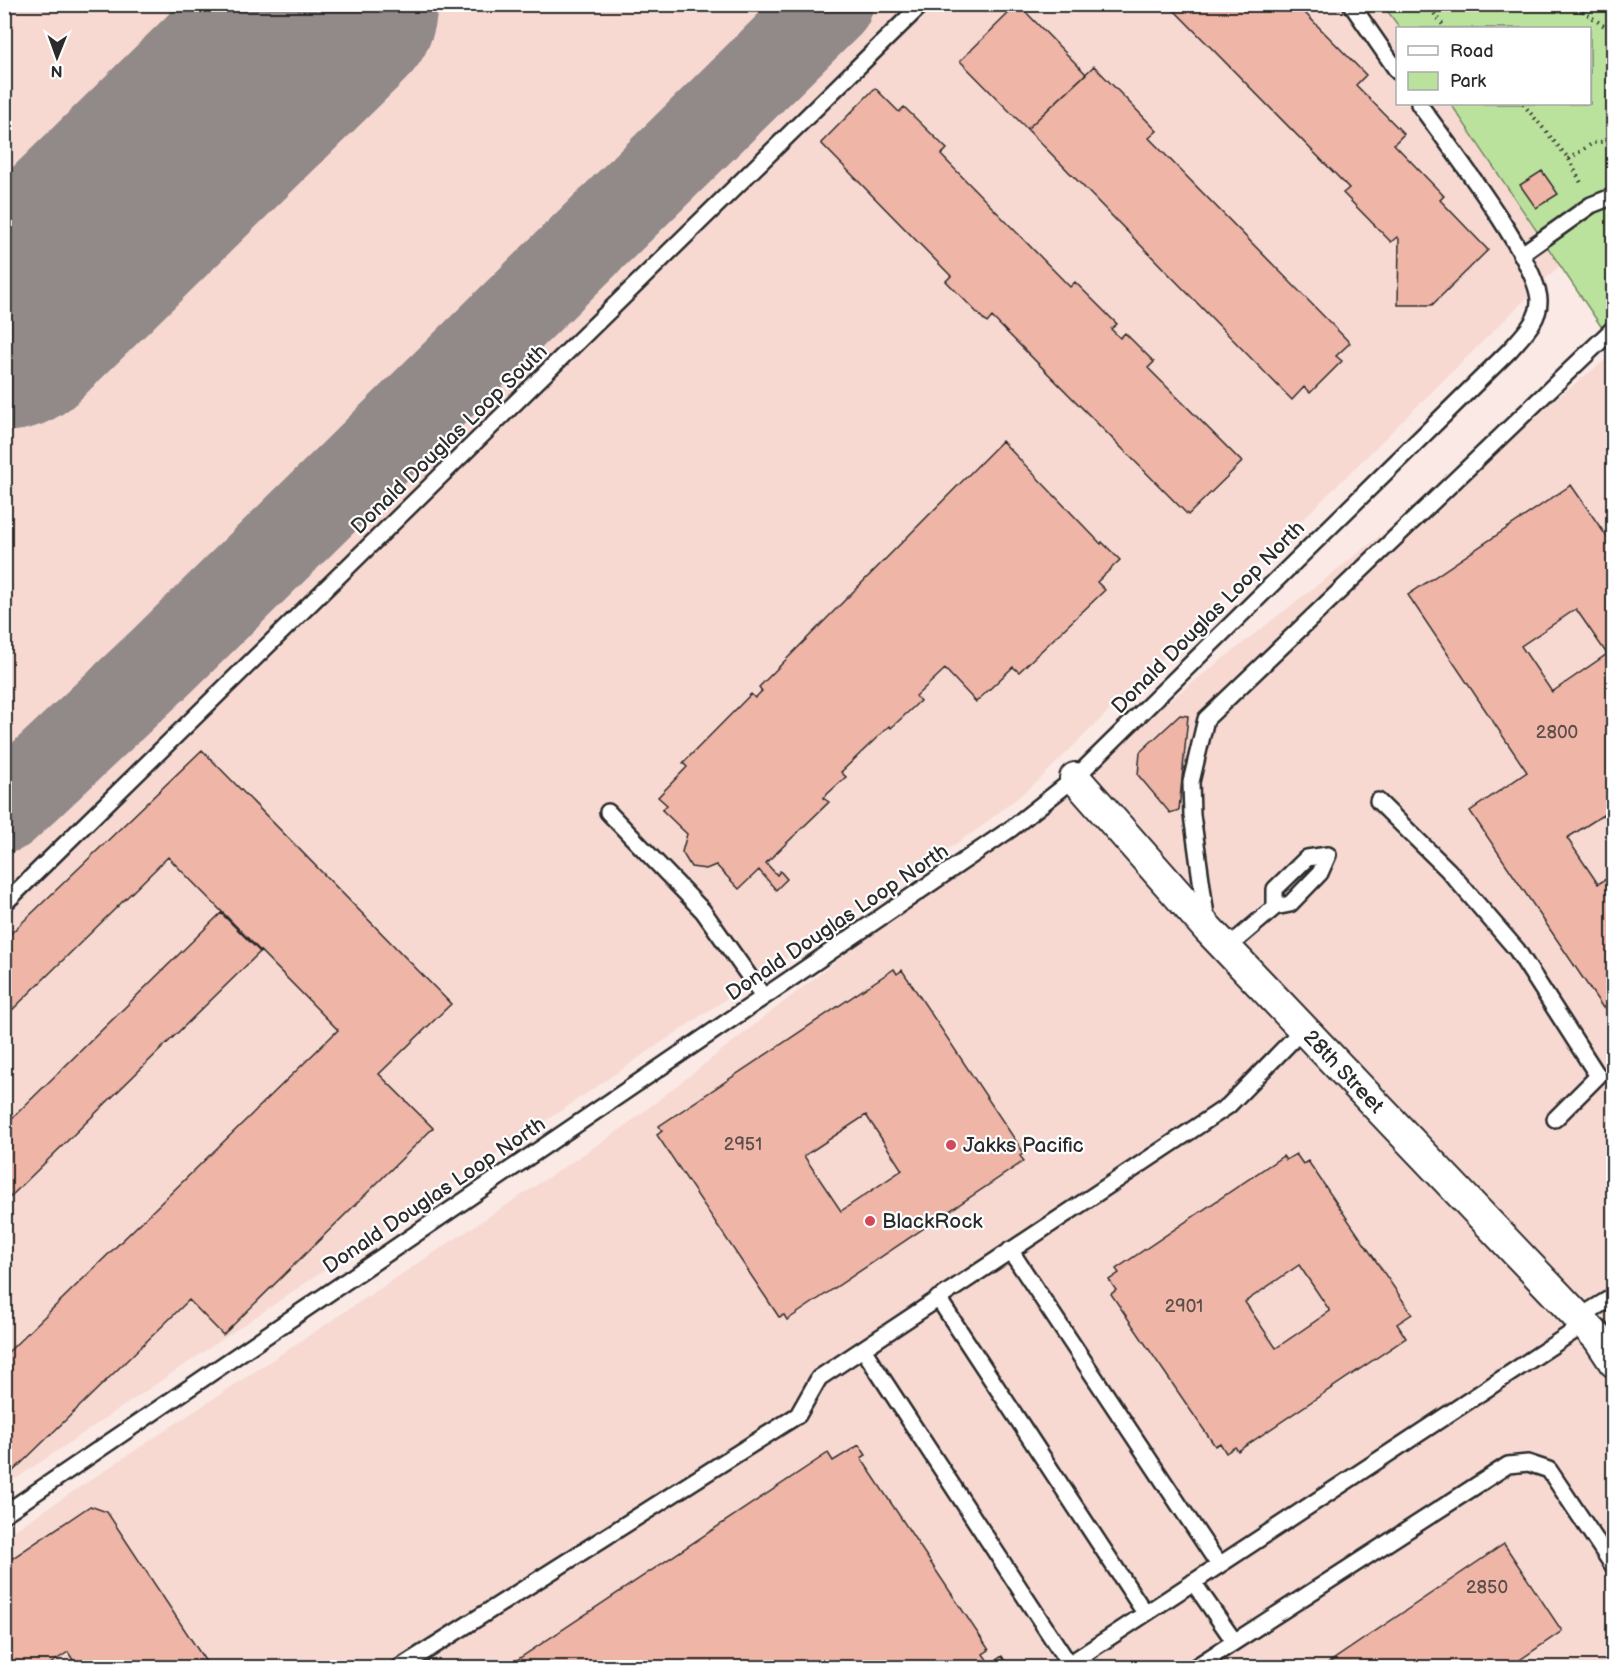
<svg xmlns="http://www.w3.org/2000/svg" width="1618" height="1672" font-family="'Balsamiq Sans',sans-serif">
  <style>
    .built { fill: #f7d9d2 }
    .green { fill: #bbe29d; stroke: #738664; stroke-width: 1.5 }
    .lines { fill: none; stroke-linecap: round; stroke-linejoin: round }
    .taxiway { stroke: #928a88; stroke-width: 86 }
    .runway { stroke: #928a88; stroke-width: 213 }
    .building { fill: #efb5a7; stroke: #2b2b2b; stroke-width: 1.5; fill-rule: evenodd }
    .service-casing { stroke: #2b2b2b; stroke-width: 20 }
    .minor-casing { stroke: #2b2b2b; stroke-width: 34 }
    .path { stroke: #2b2b2b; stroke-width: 4; stroke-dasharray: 1.5 4.5; stroke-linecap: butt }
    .service { stroke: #fff; stroke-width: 15 }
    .minor { stroke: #fff; stroke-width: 30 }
    .poi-dot { fill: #d1495b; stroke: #fff; stroke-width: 2 }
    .labels { text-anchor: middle; stroke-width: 4.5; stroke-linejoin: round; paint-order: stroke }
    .number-label { font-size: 18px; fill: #5c4e4a }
    .street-label { font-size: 21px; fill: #2b2b2b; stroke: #fff }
    .poi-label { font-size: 21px; fill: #2b2b2b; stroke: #fff; text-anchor: start }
  </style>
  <rect width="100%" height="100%" fill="#fae9e5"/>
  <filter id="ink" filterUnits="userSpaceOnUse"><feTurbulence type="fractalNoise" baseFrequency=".0167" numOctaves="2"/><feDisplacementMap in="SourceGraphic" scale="12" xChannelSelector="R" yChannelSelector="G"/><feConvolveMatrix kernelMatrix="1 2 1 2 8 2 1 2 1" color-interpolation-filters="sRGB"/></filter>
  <g filter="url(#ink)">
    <path class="built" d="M5 5H1383L1400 28H1398V104H1451L1561 264 1037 782 979 828 5 1486Z
      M1613 354V1667H5L4 1537 620 1130Z"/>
    <path class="green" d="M1383 5H1613V344L1451 104H1590V28H1400Z"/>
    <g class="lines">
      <path class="taxiway" d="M4 810 162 661 830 4"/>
      <path class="runway" d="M4 325 331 4"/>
    </g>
    <path class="building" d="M1018 4 1086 74 1027 129 960 61Z
      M1316 4 1306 14 1366 75 1356 85 1404 134 1394 144 1444 196 1440 200 1488 250 1432 305H1398L1399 239 1397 237 1391 242 1343 193 1349 188 1169 5Z
      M1094 66 1157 131 1149 138 1350 343 1336 356 1342 361 1310 393 1304 387 1292 400 1027 129Z
      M875 88 899 112 904 107 947 149 941 155 1070 287 1075 282 1117 324 1111 329 1120 338 1125 333 1154 362 1148 368 1242 462 1188 515 992 317 987 323 946 281 951 276 821 143Z
      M1542 171 1558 194 1536 208 1520 185Z
      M1002 441 1101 544 1102 542 1120 560 1097 582 1105 590 1019 672 1013 667 976 702 945 669 916 696 920 701 891 728 889 726 841 772 846 777 823 798 829 802 766 863 777 875 780 871 787 879 776 890 759 870 739 889 716 865 706 869 691 867 682 852 687 834 662 810 667 805 658 797 687 767 683 763 751 694 755 698 762 691 759 687Z
      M1571 485 1614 547V808L1567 838 1598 884 1614 874V1001L1603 1008 1470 811 1527 772 1408 595ZM1576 609 1607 654 1552 692 1521 646Z
      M1180 715 1188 716 1179 810 1170 813 1138 775 1140 752Z
      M202 750 451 1004 379 1074 433 1128 223 1335 189 1300 4 1480V1356L338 1030 168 857 4 1018V940Z
      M221 913 260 952 4 1203V1126Z
      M894 969 897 974 902 970 1024 1153 1020 1156 1024 1161 787 1320 784 1315 779 1317 657 1135 662 1131 659 1126ZM866 1115 902 1170 841 1211 804 1156Z
      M1296 1154 1303 1164 1308 1161 1412 1314 1397 1324 1406 1338 1238 1451 1235 1447 1226 1453 1220 1443 1215 1446 1111 1294 1116 1290 1109 1280 1119 1273 1116 1269 1283 1156 1286 1160ZM1299 1265 1330 1311 1276 1348 1245 1302Z
      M859 1445 866 1455 861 1458 989 1650 983 1654 990 1664 1002 1656 1009 1668H522L517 1660 828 1453 833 1461Z
      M90 1506 107 1512 210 1668H78L68 1652 44 1668H4V1564Z
      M1504 1544 1562 1631 1508 1668H1321Z"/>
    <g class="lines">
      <defs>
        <path id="service" d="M1351 4 1398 72
          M1522 254 1591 205 1614 196
          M1378 801 1448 870 1517 950 1598 1076 1555 1119
          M608 812 703 911 763 996
          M4 904 922 4
          M1275 907V889L1307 858 1328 855
          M1207 923 1192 815 1191 782 1206 719 1614 328
          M1227 948 1275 907 1290 904 1320 873 1328 855
          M1010 1250 1219 1565
          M938 1298 1145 1613
          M1578 1318 1614 1296
          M863 1349 1069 1664
          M4 1514 1012 828 1075 778 1510 350C1522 336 1540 320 1539 300 1537 259 1446 142 1419 104
          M1193 1582 1234 1641
          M399 1668 798 1415 819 1378 1228 1106 1303 1029
          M1063 1668 1585 1324
          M1194 1668 1508 1465 1528 1463 1549 1470 1614 1567"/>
        <g id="minor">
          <path id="s1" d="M1075 778 1208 929 1598 1338 1614 1362"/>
        </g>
      </defs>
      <use href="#service" class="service-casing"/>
      <use href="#minor" class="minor-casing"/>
      <path class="path" d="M1427 4 1445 28
        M1573 4 1614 33
        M1523 104 1569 159 1582 185
        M1569 159 1593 143 1614 140"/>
      <use href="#service" class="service"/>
      <use href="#minor" class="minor"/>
    </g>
  </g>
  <g class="poi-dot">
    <circle cx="951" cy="1145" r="6"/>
    <circle cx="870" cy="1221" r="6"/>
  </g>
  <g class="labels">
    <g class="number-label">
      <text x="1557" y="738">2800</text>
      <text x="743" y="1150">2951</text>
      <text x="1184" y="1312">2901</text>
      <text x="1487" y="1593">2850</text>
    </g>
    <g class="street-label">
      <text transform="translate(449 439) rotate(-44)" y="7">Donald Douglas Loop South</text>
      <text transform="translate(1208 617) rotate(-45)" y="7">Donald Douglas Loop North</text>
      <text transform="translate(837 922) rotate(-34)" y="7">Donald Douglas Loop North</text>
      <text dy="7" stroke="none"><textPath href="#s1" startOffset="398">28th Street</textPath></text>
      <text transform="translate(434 1195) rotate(-34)" y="7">Donald Douglas Loop North</text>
    </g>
    <g class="poi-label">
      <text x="963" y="1152">Jakks Pacific</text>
      <text x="882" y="1228">BlackRock</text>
    </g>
  </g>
  <rect width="1618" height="1672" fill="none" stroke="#fff" stroke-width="24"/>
  <rect x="12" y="12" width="1594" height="1648" fill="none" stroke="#2b2b2b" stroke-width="2" filter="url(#ink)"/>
  <rect x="1396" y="27" width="195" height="78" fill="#ffffff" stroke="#aaaaaa" stroke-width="1.5"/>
  <rect x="1408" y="46" width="30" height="9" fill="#ffffff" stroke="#aaaaaa" stroke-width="1.5"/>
  <text x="1450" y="57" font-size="18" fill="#2b2b2b">Road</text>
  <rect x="1408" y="72" width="30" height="18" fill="#bbe29d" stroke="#aaaaaa" stroke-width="1.5"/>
  <text x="1450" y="87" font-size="18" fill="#2b2b2b">Park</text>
  <g transform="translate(57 57) rotate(181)" stroke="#ffffff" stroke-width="4.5" paint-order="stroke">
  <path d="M0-4.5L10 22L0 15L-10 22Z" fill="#2b2b2b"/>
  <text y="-9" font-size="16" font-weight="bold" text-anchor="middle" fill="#2b2b2b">N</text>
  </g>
</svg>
